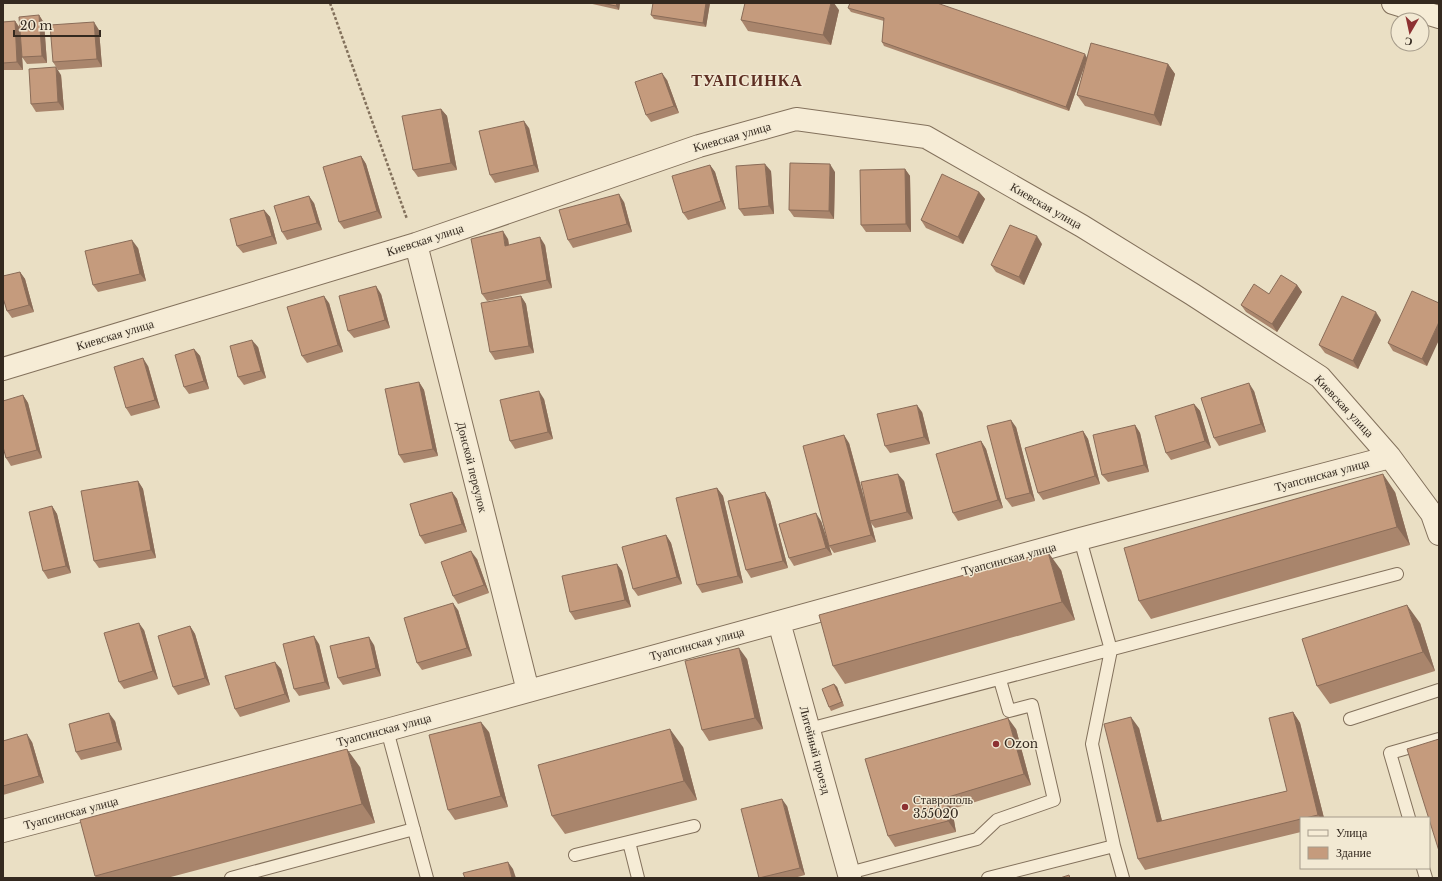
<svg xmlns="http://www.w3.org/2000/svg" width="1442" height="881" font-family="'Libre Baskerville',serif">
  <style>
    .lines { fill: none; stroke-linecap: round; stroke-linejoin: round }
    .lane-casing { stroke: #83715c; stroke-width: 14 }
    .street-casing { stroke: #83715c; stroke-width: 24 }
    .path { stroke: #83715c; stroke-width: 2.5; stroke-dasharray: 3 2; stroke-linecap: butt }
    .lane { stroke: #f6ecd6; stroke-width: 12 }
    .street { stroke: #f6ecd6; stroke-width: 22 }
    .wall { fill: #a9856c }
    .shaded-wall { fill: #8a6c58 }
    .building { fill: #c59b7d; stroke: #8a6c58 }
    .poi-dot { fill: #8d3132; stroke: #f2e9d3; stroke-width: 1.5 }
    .labels { text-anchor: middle; stroke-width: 3; stroke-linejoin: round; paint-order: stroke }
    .street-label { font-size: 12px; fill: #34291f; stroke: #f2e9d3 }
    .poi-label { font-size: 12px; fill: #34291f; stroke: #f2e9d3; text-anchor: start }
    .district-label { font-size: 16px; font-weight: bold; letter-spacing: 1px; fill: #5d2e22; stroke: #f2e9d3 }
  </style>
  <rect width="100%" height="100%" fill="#eadfc4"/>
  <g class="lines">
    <defs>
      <path id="lane" d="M1080 539 1111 650 1092 744 1114 846
        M1350 719 1439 690
        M809 729 1397 574
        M387 730 427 878
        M1409 818 1390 753 1439 739
        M629 842 638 878
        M575 855 694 826
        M1423 868 1426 878
        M849 873 977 839 997 820 1054 800 1032 705 1009 711 1000 680
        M231 878 414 829
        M988 878 1114 846 1123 878"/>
      <path id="street" d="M1393 3 1439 17
        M416 244 528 691
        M3 369 416 244 699 146 796 119 926 137 1082 226 1192 294 1320 377 1390 457 1432 514 1439 534
        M779 622 850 878
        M3 831 387 730 1080 539 1390 457"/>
    </defs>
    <use href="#lane" class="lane-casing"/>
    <use href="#street" class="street-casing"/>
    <path class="path" d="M330 3 407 219"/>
    <use href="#lane" class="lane"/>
    <use href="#street" class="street"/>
  </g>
  <path class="wall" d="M588 3H620L619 10Z
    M710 3 706 27 654 19 651 15Z
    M848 8 1087 58 1168 64 1175 74 1161 126 1085 106 1077 95 1086 62 1069 111 884 46 882 42 884 21 851 12Z
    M839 10 831 45 748 31 741 20Z
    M39 15 44 23 47 63 27 64 22 57 23 70H3V22L15 21 20 28Z
    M99 30 102 67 58 70 53 62Z
    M61 75 64 110 36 112 31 104Z
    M667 80 679 113 651 122 646 115Z
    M441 109 447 116 457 170 418 177 413 170Z
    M529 128 539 172 495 183 490 175Z
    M361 156 366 164 382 218 344 229 339 222Z
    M710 165 715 172 726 209 688 220 683 213Z
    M905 169 910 176 911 232H866L861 225Z
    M771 171 774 214 744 216 739 209Z
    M835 172 834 219 794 217 789 210Z
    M979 192 985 199 963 244 926 228 921 220Z
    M624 202 632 232 573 248 568 240Z
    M314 203 322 230 287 240 282 232Z
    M264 210 270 217 277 244 243 253 237 246Z
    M508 239 509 245H545L552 288 487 301 482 294Z
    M1042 244 1024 285 996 272 991 265Z
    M138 248 146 281 98 292 93 285Z
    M20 272 25 279 34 312 12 318 7 311Z
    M1297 285 1302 292 1277 332 1246 312 1241 305 1269 294Z
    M381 294 390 328 354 338 348 331Z
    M521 296 526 304 534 353 495 360 490 352Z
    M329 303 343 352 307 363 302 356Z
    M1439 303 1427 366 1393 351 1388 343Z
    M1381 320 1358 369 1325 353 1319 345Z
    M258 347 266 378 244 385 238 377Z
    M194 349 200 356 209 389 189 394 184 387Z
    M148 366 160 408 131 416 126 408Z
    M419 382 424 390 438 456 404 463 399 455Z
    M1254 391 1266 432 1219 446 1214 438Z
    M23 395 28 403 42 458 11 466 6 458Z
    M544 399 553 439 515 449 510 441Z
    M1194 404 1200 411 1211 448 1171 460 1166 453Z
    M922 412 930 444 890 453 885 446Z
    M1135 425 1140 433 1149 472 1108 482 1102 475Z
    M1016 427 1035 501 1012 507 1006 499Z
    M1083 431 1088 439 1100 484 1043 500 1038 493Z
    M981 441 986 449 1003 508 958 521 953 513Z
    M849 443 864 497 904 481 913 519 875 528 871 523 876 542 834 553 829 546 832 555 794 566 789 558 821 521 829 545Z
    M138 481 143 489 156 558 99 568 94 561Z
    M717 488 723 496 743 583 702 593 697 585Z
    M452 492 457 499 467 532 425 544 420 536Z
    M765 492 770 500 788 568 751 578 746 570Z
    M1395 492 1410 545 1151 619 1139 601Z
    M52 506 57 514 71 573 48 579 43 571Z
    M666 535 671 543 682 584 638 596 633 589Z
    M477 559 489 593 458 604 453 596Z
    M617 564 622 571 631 607 575 620 570 612Z
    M1061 570 1075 620 845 684 833 666Z
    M458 610 472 656 422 670 417 663Z
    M1420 623 1435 671 1330 704 1317 686Z
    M190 626 195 634 210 685 178 695 173 687Z
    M144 630 158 679 124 689 119 682Z
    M319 644 330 689 299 696 294 689Z
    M374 645 381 676 343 685 338 678Z
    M747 659 763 729 709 741 702 730Z
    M281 669 290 702 240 717 235 709Z
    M834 684 837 687 844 706 831 711 829 707Z
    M1293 712 1300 723 1324 818H1301V832L1145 870 1138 859 1139 728 1162 821 1287 791Z
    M115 721 122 750 81 760 76 752Z
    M1016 729 1031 785 952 809 956 832 895 847 888 836Z
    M489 732 508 807 455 820 448 810Z
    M3 741 32 742 44 783 3 795Z
    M683 747 697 800 565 834 552 816Z
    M360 767 375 823 167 878H97L95 876Z
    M787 806 805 875 794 878H760Z"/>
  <path class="shaded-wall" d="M617 3H620L619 10 616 6Z
    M706 3H710L706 27 703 23Z
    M831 3H834L839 10 831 45 823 35Z
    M39 15 44 23 47 63 42 56Z
    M15 21 20 29 23 70 17 62Z
    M94 22 99 30 102 67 97 59Z
    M1085 54 1087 58 1069 111 1066 107Z
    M1168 64 1175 74 1161 126 1154 115Z
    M56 67 61 75 64 110 58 102Z
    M662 73 667 80 679 113 674 106Z
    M441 109 447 116 457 170 451 163Z
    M524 121 529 128 539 172 534 165Z
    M361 156 366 164 382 218 377 211Z
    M765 164 771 171 774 214 769 206Z
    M830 164 835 172 834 219 829 211Z
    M710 165 715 172 726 209 721 201Z
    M905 169 910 176 911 232 906 224Z
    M979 192 985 199 963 244 958 237Z
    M619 194 624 202 632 232 627 224Z
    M309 196 314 203 322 230 317 223Z
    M264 210 270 217 277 244 272 236Z
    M503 231 508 239 510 254 505 246Z
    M1037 236 1042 244 1024 285 1019 277Z
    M540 237 545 245 552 288 547 280Z
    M132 240 138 248 146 281 140 274Z
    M20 272 25 279 34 312 29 305Z
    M1297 285 1302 292 1277 332 1272 324Z
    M376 286 381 294 390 328 385 320Z
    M324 296 329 303 343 352 338 345Z
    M521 296 526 304 534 353 529 346Z
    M1376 312 1381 320 1358 369 1353 361Z
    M1439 322V340L1427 366 1422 359Z
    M252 340 258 347 266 378 261 371Z
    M194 349 200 356 209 389 204 381Z
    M143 358 148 366 160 408 155 400Z
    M419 382 424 390 438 456 433 449Z
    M1249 383 1254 391 1266 432 1261 424Z
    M539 391 544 399 553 439 548 432Z
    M23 395 28 403 42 458 37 450Z
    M1194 404 1200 411 1211 448 1205 441Z
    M917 405 922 412 930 444 924 437Z
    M1011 420 1016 427 1035 501 1030 493Z
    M1135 425 1140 433 1149 472 1144 465Z
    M1083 431 1088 439 1100 484 1095 476Z
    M844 435 849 443 870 521 871 523 876 542 871 535Z
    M981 441 986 449 1003 508 998 500Z
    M898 474 904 481 913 519 907 512Z
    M1383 474 1395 492 1410 545 1397 527Z
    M138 481 143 489 156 558 151 550Z
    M717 488 723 496 743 583 738 576Z
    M452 492 457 499 467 532 462 524Z
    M765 492 770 500 788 568 783 561Z
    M52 506 57 514 71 573 66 566Z
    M816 513 821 521 832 555 826 548Z
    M666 535 671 543 682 584 677 577Z
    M471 551 477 559 489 593 484 585Z
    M1048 552 1061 570 1075 620 1062 602Z
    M617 564 622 571 631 607 625 600Z
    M453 603 458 610 472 656 467 648Z
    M1407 605 1420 623 1435 671 1423 652Z
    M139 623 144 630 158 679 153 671Z
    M190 626 195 634 210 685 205 678Z
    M314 636 319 644 330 689 325 682Z
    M369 637 374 645 381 676 376 668Z
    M739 648 747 659 763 729 755 718Z
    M275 662 281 669 290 702 285 694Z
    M834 684 837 687 844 706 842 702Z
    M1293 712 1300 723 1324 818H1321L1318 815Z
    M109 713 115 721 122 750 117 742Z
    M1131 717 1139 728 1165 833 1157 822Z
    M1008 718 1016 729 1031 785 1024 774Z
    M481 722 489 732 508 807 501 796Z
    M670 729 683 747 697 800 684 781Z
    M27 734 32 742 44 783 39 776Z
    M347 749 360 767 375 823 362 804Z
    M945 798 952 809 956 832 948 821Z
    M782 799 787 806 805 875 800 868Z
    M508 862 513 869 516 878H512Z"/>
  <path class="building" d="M602 3H617L616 6Z
    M653 3H706L703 23 651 15Z
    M745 3H831L823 35 741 20Z
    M850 3H937L1085 54 1066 107 882 42 884 18 848 8Z
    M39 15 42 56 22 57 19 17Z
    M15 21 17 62 3 63V22Z
    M94 22 97 59 53 62 50 25Z
    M1091 43 1168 64 1154 115 1077 95Z
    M56 67 58 102 31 104 29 69Z
    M662 73 674 106 646 115 635 82Z
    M441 109 451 163 413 170 402 116Z
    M524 121 534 165 490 175 479 131Z
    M361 156 377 211 339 222 323 167Z
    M790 163 830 164 829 211 789 210Z
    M765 164 769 206 739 209 736 166Z
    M710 165 721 201 683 213 672 176Z
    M905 169 906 224 861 225 860 170Z
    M942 174 979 192 958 237 921 220Z
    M619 194 627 224 568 240 559 210Z
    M309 196 317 223 282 232 274 206Z
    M264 210 272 236 237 246 230 219Z
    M1010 225 1037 236 1019 277 991 265Z
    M503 231 505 246 540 237 547 280 482 294 471 239Z
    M132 240 140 274 93 285 85 251Z
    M20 272 29 305 7 311 3 298V276Z
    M1281 275 1297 285 1272 324 1241 305 1254 284 1269 294Z
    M376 286 385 320 348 331 339 296Z
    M1412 291 1439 303V322L1422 359 1388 343Z
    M324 296 338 345 302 356 287 307Z
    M521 296 529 346 490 352 481 303Z
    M1342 296 1376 312 1353 361 1319 345Z
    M252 340 261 371 238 377 230 346Z
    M194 349 204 381 184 387 175 355Z
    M143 358 155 400 126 408 114 367Z
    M419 382 433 449 399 455 385 389Z
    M1249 383 1261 424 1214 438 1201 398Z
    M539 391 548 432 510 441 500 400Z
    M23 395 37 450 6 458 3 447V401Z
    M1194 404 1205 441 1166 453 1155 416Z
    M917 405 924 437 885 446 877 414Z
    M1011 420 1030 493 1006 499 987 426Z
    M1135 425 1144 465 1102 475 1093 435Z
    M1083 431 1095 476 1038 493 1025 448Z
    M844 435 871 535 829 546 803 446Z
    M981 441 998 500 953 513 936 454Z
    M898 474 907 512 870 521 861 482Z
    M1383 474 1397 527 1139 601 1124 548Z
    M138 481 151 550 94 561 81 491Z
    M717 488 738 576 697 585 676 498Z
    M452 492 462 524 420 536 410 504Z
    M765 492 783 561 746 570 728 501Z
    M52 506 66 566 43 571 29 512Z
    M816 513 826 548 789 558 779 524Z
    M666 535 677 577 633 589 622 547Z
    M471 551 484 585 453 596 441 562Z
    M1048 552 1062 602 833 666 819 615Z
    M617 564 625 600 570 612 562 576Z
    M453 603 467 648 417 663 404 618Z
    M1407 605 1423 652 1317 686 1302 639Z
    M139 623 153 671 119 682 104 633Z
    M190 626 205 678 173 687 158 636Z
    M314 636 325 682 294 689 283 644Z
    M369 637 376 668 338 678 330 646Z
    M739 648 755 718 702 730 685 661Z
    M275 662 285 694 235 709 225 676Z
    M834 684 842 702 829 707 822 689Z
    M1293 712 1318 815 1305 818H1301V819L1138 859 1104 724 1131 717 1157 822 1287 791 1269 718Z
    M109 713 117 742 76 752 69 724Z
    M1008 718 1024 774 945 798 948 821 888 836 865 759Z
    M481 722 501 796 448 810 429 735Z
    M670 729 684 781 552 816 538 765Z
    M27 734 39 776 3 786V741Z
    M1439 739V851L1407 749Z
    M347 749 362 804 95 876 80 820Z
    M782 799 800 868 759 878 741 809Z
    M508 862 512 878H465L463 873Z
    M1069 875 1070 878H1060Z"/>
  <g class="poi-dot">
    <circle cx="996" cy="744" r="4"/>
    <circle cx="905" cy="807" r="4"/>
  </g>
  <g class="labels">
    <g class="street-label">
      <text transform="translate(732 137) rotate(-16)" y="4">Киевская улица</text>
      <text transform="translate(1046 206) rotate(30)" y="4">Киевская улица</text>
      <text transform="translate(425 240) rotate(-18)" y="4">Киевская улица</text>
      <text transform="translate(115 335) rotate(-17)" y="4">Киевская улица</text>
      <text transform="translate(1344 406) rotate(47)" y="4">Киевская улица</text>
      <text transform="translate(472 467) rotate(76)" y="4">Донской переулок</text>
      <text transform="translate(1322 475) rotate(-15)" y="4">Туапсинская улица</text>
      <text transform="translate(1009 559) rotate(-15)" y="4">Туапсинская улица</text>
      <text transform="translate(697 644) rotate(-15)" y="4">Туапсинская улица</text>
      <text transform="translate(384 730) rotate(-15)" y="4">Туапсинская улица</text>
      <text transform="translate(815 750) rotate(75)" y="4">Литейный проезд</text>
      <text transform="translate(71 813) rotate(-15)" y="4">Туапсинская улица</text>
    </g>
    <g class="poi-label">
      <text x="1004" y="748">Ozon</text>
      <text x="913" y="804">Ставрополь<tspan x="913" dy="14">355020</tspan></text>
    </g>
    <g class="district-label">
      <text x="747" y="86">ТУАПСИНКА</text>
    </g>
  </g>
  <rect width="1442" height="881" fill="none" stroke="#34291f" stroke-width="8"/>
  <rect x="1300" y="817" width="130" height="52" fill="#f2e9d3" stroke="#a69c8b"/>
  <rect x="1308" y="830" width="20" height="6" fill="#f6ecd6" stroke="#a69c8b"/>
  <text x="1336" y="837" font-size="12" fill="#34291f">Улица</text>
  <rect x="1308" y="847" width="20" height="12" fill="#c59b7d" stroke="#a69c8b"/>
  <text x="1336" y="857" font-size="12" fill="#34291f">Здание</text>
  <g transform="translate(1410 32) rotate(189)"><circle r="19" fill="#f2e9d3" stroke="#a69c8b"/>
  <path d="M0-3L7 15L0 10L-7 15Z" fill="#8d3132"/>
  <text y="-6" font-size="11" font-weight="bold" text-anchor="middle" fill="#34291f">С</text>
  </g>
  <path d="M14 30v6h86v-6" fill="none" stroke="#34291f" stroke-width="2"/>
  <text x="20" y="30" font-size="12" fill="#34291f" stroke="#f2e9d3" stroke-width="3" paint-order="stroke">20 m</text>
</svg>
